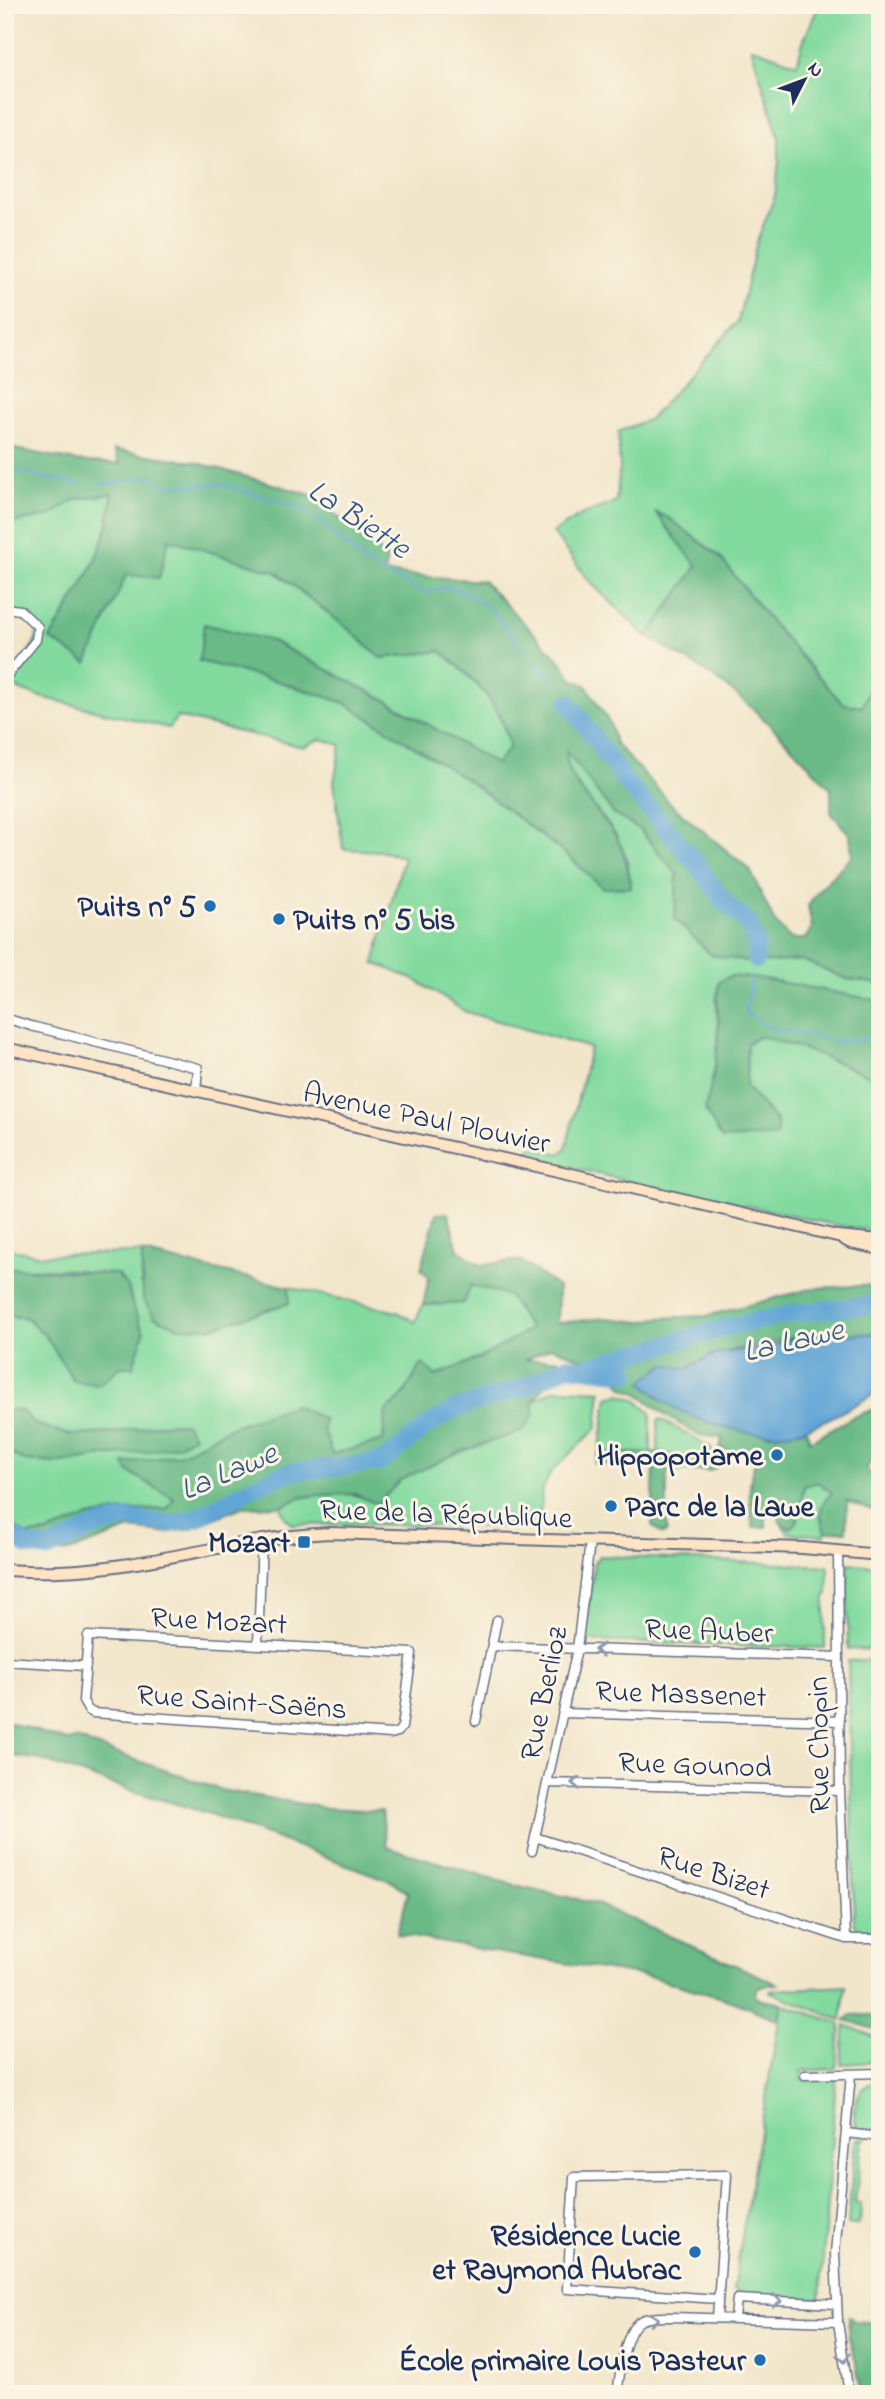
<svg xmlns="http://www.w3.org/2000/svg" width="885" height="2399" font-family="'Indie Flower',sans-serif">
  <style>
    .green { fill: #82da9f; stroke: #4e847e; stroke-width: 2 }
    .forest { fill: #69ba86; stroke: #427472; stroke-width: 2 }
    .water { fill: #60a5d5; stroke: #3e6a9a; stroke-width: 2 }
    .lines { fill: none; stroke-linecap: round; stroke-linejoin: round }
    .stream { stroke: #60a5d5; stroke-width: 2.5 }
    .river { stroke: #60a5d5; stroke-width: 18 }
    .minor-casing { stroke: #666f84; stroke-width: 11 }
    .secondary-casing { stroke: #666f84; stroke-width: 14 }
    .minor { stroke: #fff; stroke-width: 8 }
    .secondary { stroke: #fee4c5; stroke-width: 10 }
    .oneway { stroke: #8d97ae }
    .poi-dot { fill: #1f6fb2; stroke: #fcf5e5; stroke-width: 2.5 }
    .labels { text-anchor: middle; stroke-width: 6; stroke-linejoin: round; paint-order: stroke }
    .poi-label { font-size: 30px; font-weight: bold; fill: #1b2f5e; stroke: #fcf5e5; text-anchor: end }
    .street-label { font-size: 30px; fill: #1b2f5e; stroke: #fcf5e5 }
    .water-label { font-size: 32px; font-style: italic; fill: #335888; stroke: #fcf5e5 }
  </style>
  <rect width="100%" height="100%" fill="#fcf5e5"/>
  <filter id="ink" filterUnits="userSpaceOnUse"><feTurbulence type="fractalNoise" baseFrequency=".0143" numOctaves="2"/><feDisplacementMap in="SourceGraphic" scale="14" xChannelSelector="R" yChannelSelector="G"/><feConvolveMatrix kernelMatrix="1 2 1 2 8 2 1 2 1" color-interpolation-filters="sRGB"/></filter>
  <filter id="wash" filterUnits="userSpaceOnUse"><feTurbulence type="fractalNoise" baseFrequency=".00686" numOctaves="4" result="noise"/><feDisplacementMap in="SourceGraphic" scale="28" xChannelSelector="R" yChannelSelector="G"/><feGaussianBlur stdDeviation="1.57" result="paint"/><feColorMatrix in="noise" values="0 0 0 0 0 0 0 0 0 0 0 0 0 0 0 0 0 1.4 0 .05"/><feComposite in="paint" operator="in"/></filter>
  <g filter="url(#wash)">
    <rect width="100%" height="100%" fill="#f2e6ca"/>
    <path class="green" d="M819 5H880V662L862 707 842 704 775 627 719 556 697 566 647 637 590 582 553 533 581 515 616 502 620 466 618 432 650 419 738 321 757 241 775 196 779 162V137L751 47 797 64 803 42Z
      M112 493C110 549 77 592 50 639L87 662 126 575 169 539 276 572 351 631 380 658 441 651C476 682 498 699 510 747L496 764 384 699 200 661 277 681 345 703 472 783 567 855 603 888 631 887 627 858 615 834 569 774 565 749 614 814 640 830 677 874 675 919 755 963 802 960 847 979 880 984V1001L764 979 716 997 719 1035 715 1071 753 1137 777 1135V1122L746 1087 747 1043 761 1036 803 1049 880 1080V1231C825 1228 773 1206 719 1203L528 1157 529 1150 532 1147 560 1154 566 1149 590 1048 466 1012 415 980 374 963 404 857 380 851 343 849 334 782 341 745 321 739 303 747 177 717 169 728 37 696 7 685 36 640 38 627 31 618 5 608V524L49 516 76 499Z
      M5 1248 38 1255 142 1253 141 1284 210 1328 289 1303V1287L397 1312 415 1322 423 1305 464 1303 471 1284 509 1296 530 1329 484 1356 436 1376 422 1365 401 1398 386 1411 383 1441 332 1454 323 1431 231 1427 182 1454 125 1464 129 1472 175 1499 167 1509 123 1511 89 1517 47 1533 27 1535 5 1520V1450L25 1461 61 1463 103 1456 160 1424 114 1433 70 1435 35 1424 22 1411 5 1410V1315L27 1318 45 1335 74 1381 100 1384 120 1367 144 1333 133 1307 128 1287 80 1270 5 1268Z
      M564 1389 601 1391 597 1428 551 1472 542 1491 539 1528 378 1524 293 1525 285 1517 281 1506C306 1493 348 1487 372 1502L385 1497 400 1480 457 1453 522 1431 534 1408 533 1401 553 1390Z
      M620 1394 635 1399 651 1413V1455L599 1453 608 1397Z
      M660 1419 712 1448V1460L658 1453V1420Z
      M818 1482 832 1493 820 1516 825 1532V1536L788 1533 780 1522 789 1528 797 1522 804 1486Z
      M600 1556 828 1566V1594L825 1596V1648L588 1641 586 1635 594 1562Z
      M849 1563 880 1567V1650L848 1649 847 1585Z
      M880 1659V1930H859L854 1923 848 1661Z
      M846 1986 841 2020 770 1992 772 1990Z
      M782 2004 841 2024 836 2069 801 2071 802 2080 836 2079 820 2299 742 2295 733 2289Z
      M845 2025 880 2039V2062L841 2064Z
      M880 2081V2131L857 2129C851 2110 856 2083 880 2081Z
      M857 2139H865L862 2141 855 2203 861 2204 860 2222 857 2225H848L855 2141Z"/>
    <path class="forest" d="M5 447 76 461 120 464 114 450 195 462 311 495 387 557 384 573 483 581 560 660 572 679 586 685 610 724 615 743 674 807 750 870 775 923 791 939H805L812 928 808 906 819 890 852 856 850 835 831 813V789C792 747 752 702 703 670 685 658 665 648 647 637L697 566 655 512 669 518 719 556 775 627 842 703 862 707 880 662V984L847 979 802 960 755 963 711 955 675 919 677 874 640 830 614 814 566 751C566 784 598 807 615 835 625 852 628 868 631 887L603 888 567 855 472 783 345 703 277 681 199 661 204 624 272 641 384 699 496 764 510 747C500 700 475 681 441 651L381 658 351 631 276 572 169 539 159 578 126 575 87 663 50 639C77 593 111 549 112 494L76 499 49 516 5 524Z
      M730 976 764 979 880 1001V1080L803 1049 760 1036 747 1043 746 1087 777 1122V1136L722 1139 705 1110C711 1086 717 1062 718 1038 720 1018 715 1001 719 982Z
      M448 1213 458 1250 481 1265 520 1260 558 1287 557 1323 607 1318 641 1322 658 1318 706 1316 814 1288 880 1285V1333L806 1335 714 1354 685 1369 745 1431 772 1434 806 1429 810 1441 851 1418 880 1407V1450L872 1457 866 1471 880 1476V1513L847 1501 846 1531 825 1532C819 1514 817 1506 832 1493L818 1482 804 1486 797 1522 789 1528 780 1522 776 1504 771 1501 766 1509V1527H753C749 1502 747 1480 757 1457L720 1448 722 1438 698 1435 665 1415 639 1394 623 1388 609 1368 551 1347 525 1360 559 1359 564 1376 551 1378 533 1401 534 1415 522 1431 457 1453 400 1480 379 1503 372 1502 355 1494 319 1495 299 1498 281 1506 242 1507 189 1529 164 1533 130 1529 69 1552 35 1554 5 1543V1520L27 1535 47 1533 89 1517 123 1511 167 1509 174 1499 129 1472 124 1464 182 1454 231 1427 294 1405 324 1419 323 1431 332 1454 383 1441 386 1411 401 1398 422 1364 436 1376 484 1356 530 1329 509 1296 471 1285 464 1303 423 1305 429 1277 421 1269 436 1214Z
      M142 1253 289 1287V1303L210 1328 178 1327 154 1317 143 1299Z
      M5 1268 117 1274 128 1287 133 1307 144 1332 133 1367H120L100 1384 74 1381 45 1335 27 1318 5 1315Z
      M5 1410 22 1411 35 1424 70 1435 114 1433 160 1424 185 1423 194 1436 179 1445 146 1452 103 1456 61 1463 25 1461 5 1450Z
      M599 1453H658L711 1460 712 1456 716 1457 717 1467 710 1471H670L667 1473V1532L662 1534 652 1525 654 1466 595 1464Z
      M5 1721 68 1741 76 1739 221 1790 327 1808 382 1811 386 1847 515 1885 597 1904 778 1984 760 1986 756 1990 755 1996 760 1999 782 2004 778 2020 735 2002 652 1977 495 1952 397 1934 408 1893 393 1882 210 1814 132 1791 41 1760 5 1755Z
      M852 2015H880V2031L845 2020Z
      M849 2316 854 2321 880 2323V2394H861L856 2362 848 2335Z"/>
    <path class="water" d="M880 1334V1391C856 1404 832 1419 807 1428 768 1443 701 1425 667 1403 658 1397 650 1389 642 1382L665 1364 685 1369 716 1354 766 1347 806 1335Z"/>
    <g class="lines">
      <path class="stream" d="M5 468 79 485
        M100 485 150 476 169 486 221 484 292 505 311 514 367 564 425 593 446 587 463 591 489 607 515 640 551 679
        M752 980 745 1012 769 1028 842 1042 865 1039 880 1043"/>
      <path class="river" d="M569 703 624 780 695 862 727 905 747 921 756 943V960
        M594 1365 724 1328 795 1313 880 1304
        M5 1530 28 1546 49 1549 97 1526 126 1519 172 1524 197 1518 259 1484 290 1472 382 1462 429 1425 453 1410 525 1387 568 1366 628 1373"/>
    </g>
  </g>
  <g filter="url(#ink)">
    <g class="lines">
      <defs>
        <path id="minor" d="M5 608 20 610 38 627 36 640 5 678
          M5 1018 31 1026 198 1068 196 1091
          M838 1551 840 1791 846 1939
          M88 1636 412 1653 402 1727 398 1732 391 1734 93 1713 88 1710 83 1701Z
          M258 1644 262 1539
          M492 1646 839 1657
          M5 1661 86 1666
          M563 1713 840 1721
          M476 1721 497 1620
          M548 1783 840 1791
          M535 1837 846 1939H880
          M532 1851 577 1649 590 1542
          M805 2075 880 2073
          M846 2133 880 2137
          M717 2318 727 2175 574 2177 567 2289 718 2299
          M735 2318 737 2299 837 2304
          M617 2394C620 2375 624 2328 642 2320 650 2316 662 2317 671 2317L838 2322
          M849 2394 838 2322 835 2253 851 2074"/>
        <path id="secondary" d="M5 1048 567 1173 837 1236 880 1240
          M843 1239 851 1243 880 1249
          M5 1570C23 1571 41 1572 59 1571 150 1568 238 1537 330 1533L803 1548 880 1555"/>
      </defs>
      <use href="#minor" class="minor-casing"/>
      <use href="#secondary" class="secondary-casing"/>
      <use href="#minor" class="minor"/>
      <use href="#secondary" class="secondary"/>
    </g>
    <defs><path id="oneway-chevron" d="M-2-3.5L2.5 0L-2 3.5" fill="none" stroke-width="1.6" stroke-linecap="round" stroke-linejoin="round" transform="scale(1.75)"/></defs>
    <g class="oneway">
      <use href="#oneway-chevron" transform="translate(599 1650) rotate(-178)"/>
      <use href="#oneway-chevron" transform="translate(576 1783) rotate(-178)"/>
      <use href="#oneway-chevron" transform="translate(777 2301) rotate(3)"/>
      <use href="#oneway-chevron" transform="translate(654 2319) rotate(-7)"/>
      <use href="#oneway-chevron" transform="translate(844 2358) rotate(81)"/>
    </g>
  </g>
  <g class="poi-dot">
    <circle cx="210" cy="906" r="7"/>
    <circle cx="279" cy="919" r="7"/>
    <circle cx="777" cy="1455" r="7"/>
    <circle cx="611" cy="1506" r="7"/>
    <rect x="297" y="1535" width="14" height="14" rx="3.5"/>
    <circle cx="695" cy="2252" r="7"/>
    <circle cx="760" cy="2360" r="7"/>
  </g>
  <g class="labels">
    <g class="poi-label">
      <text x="196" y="916">Puits n° 5</text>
      <text x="293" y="929" text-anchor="start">Puits n° 5 bis</text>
      <text x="763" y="1465">Hippopotame</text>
      <text x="625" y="1516" text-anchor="start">Parc de la Lawe</text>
      <text x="290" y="1552">Mozart</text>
      <text x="681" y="2245">Résidence Lucie<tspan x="681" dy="34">et Raymond Aubrac</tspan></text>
      <text x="746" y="2370">École primaire Louis Pasteur</text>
    </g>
    <g class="street-label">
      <text transform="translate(427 1117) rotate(12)" y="10">Avenue Paul Plouvier</text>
      <text transform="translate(446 1513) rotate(2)" y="10">Rue de la République</text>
      <text transform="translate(219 1620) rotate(3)" y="10">Rue Mozart</text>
      <text transform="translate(709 1630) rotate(2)" y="10">Rue Auber</text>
      <text transform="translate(543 1693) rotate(-78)" y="10">Rue Berlioz</text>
      <text transform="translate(681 1693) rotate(2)" y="10">Rue Massenet</text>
      <text transform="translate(242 1701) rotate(4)" y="10">Rue Saint-Saëns</text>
      <text transform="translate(818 1745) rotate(-91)" y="10">Rue Chopin</text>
      <text transform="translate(695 1764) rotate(2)" y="10">Rue Gounod</text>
      <text transform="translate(714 1872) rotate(18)" y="10">Rue Bizet</text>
    </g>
    <g class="water-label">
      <text transform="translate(360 518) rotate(34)" y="11">La Biette</text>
      <text transform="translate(793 1339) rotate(-13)" y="11">La Lawe</text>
      <text transform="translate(228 1470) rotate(-23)" y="11">La Lawe</text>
    </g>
  </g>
  <rect width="885" height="2399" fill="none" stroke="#fcf5e5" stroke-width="28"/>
  <g transform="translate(804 80) rotate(48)" stroke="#fcf5e5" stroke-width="5" paint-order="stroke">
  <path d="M0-5L12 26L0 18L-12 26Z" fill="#1b2f5e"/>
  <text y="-10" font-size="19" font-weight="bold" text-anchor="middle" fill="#1b2f5e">N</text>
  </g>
</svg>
